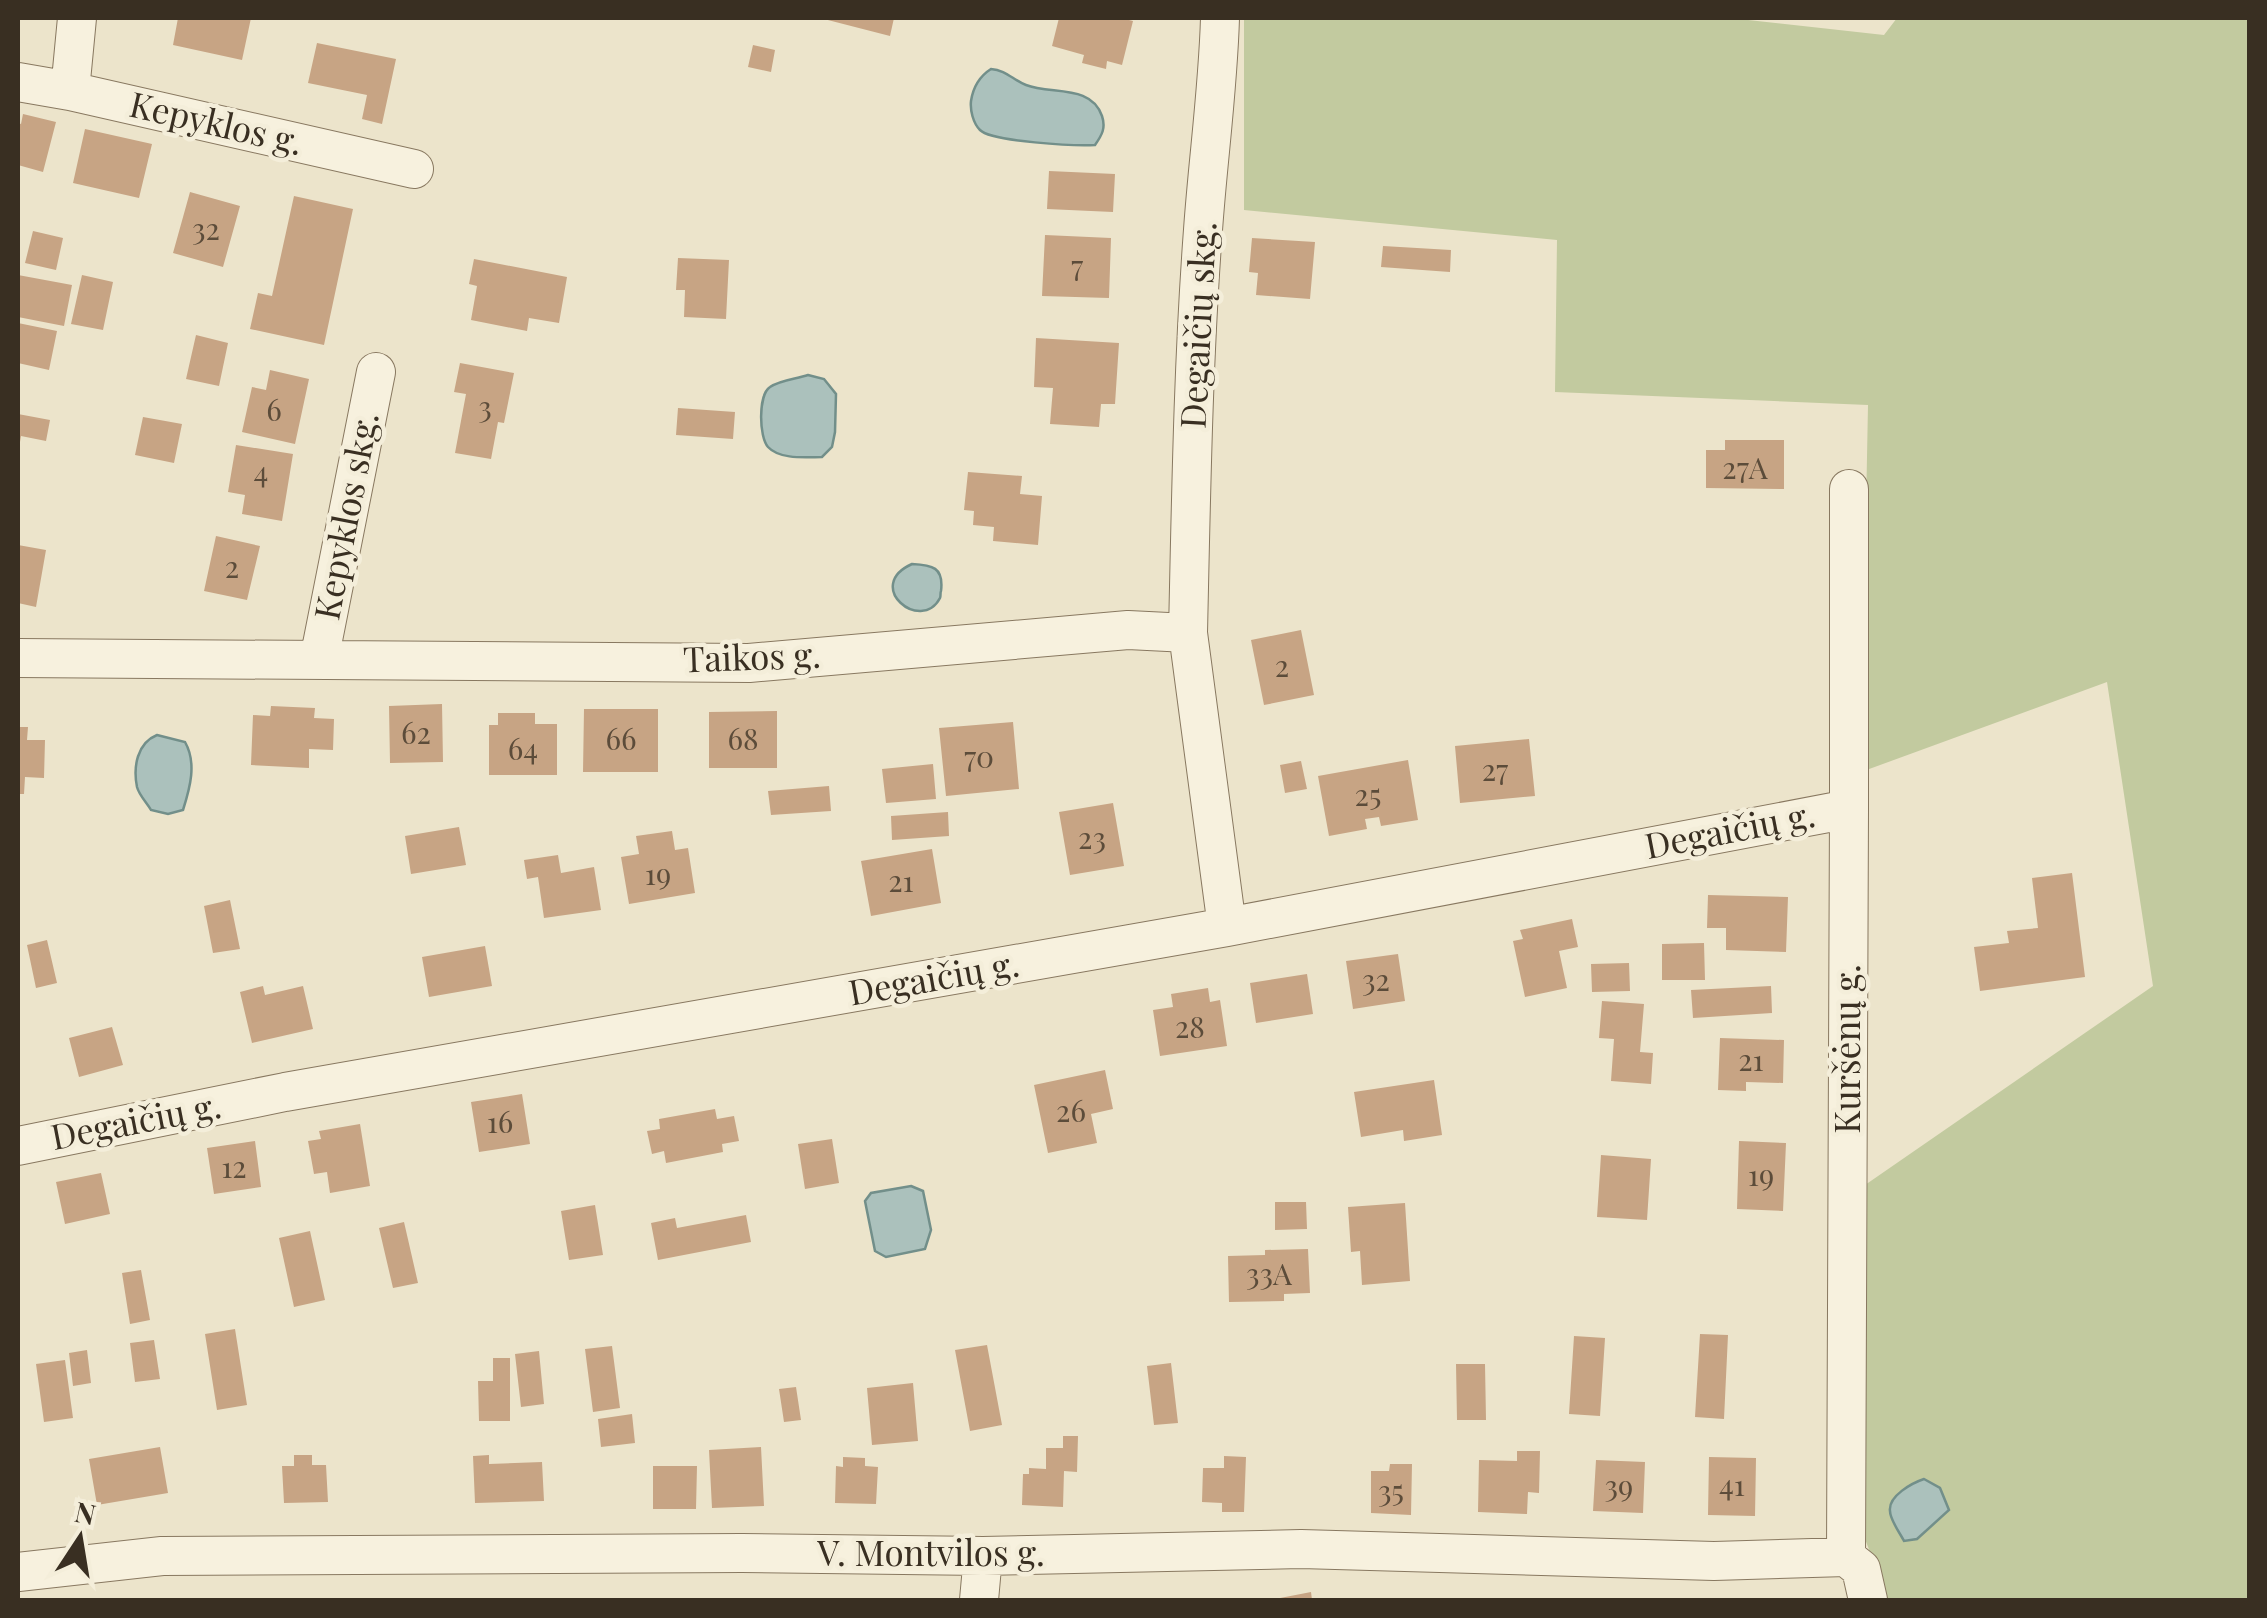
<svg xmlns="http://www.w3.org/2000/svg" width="2267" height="1618" font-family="'Playfair Display',serif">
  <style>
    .green { fill: #c2ca9f }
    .water { fill: #abc1bc; stroke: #728f8a; stroke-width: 2.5 }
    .building { fill: #c7a484 }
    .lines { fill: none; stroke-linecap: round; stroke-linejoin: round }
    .minor-casing { stroke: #887860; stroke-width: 40 }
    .minor { stroke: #f7f1de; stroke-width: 38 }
    .labels { text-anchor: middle; stroke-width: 9; stroke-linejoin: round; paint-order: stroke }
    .number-label { font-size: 30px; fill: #5c4c3a }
    .street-label { font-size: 35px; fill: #392f22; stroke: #f4eeda }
  </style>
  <rect width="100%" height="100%" fill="#ece4cb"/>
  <path class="green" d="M1244 18H1730L1884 35 1897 18H2249V1600H1885L1880 1578 1855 1513 1852 1194 2153 986 2107 682 1861 772 1868 405 1555 392 1557 240 1244 210Z"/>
  <path class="water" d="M991 69C1006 70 1013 80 1026 85 1051 95 1091 84 1102 116 1106 128 1102 135 1095 145 1076 146 992 142 980 130 973 123 970 110 971 101 973 88 980 76 991 69Z
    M808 375 824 379 836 394 835 432 832 447 822 457C807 457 780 460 768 447 759 437 758 395 770 387 780 380 796 379 808 375Z
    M912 564C932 565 944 567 941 591 940 593 941 596 940 598 921 634 863 586 912 564Z
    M157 735 185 742C197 763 190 788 183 810L168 814 151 810C147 803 139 795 137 787 133 767 137 743 157 735Z
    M911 1186 923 1191 931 1230 925 1249 886 1257 875 1251 865 1201 871 1193Z
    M1924 1479 1940 1488 1949 1510 1917 1539 1904 1541C1900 1533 1890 1520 1890 1511 1888 1496 1912 1483 1924 1479Z"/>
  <path class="building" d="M178 18H251L242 60 173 45Z
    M820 18H894L890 36Z
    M1059 18H1121L1133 21 1122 65 1107 61 1106 69 1082 63 1084 55 1052 46Z
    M317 43 396 59 382 124 362 119 367 95 308 83Z
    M753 45 775 50 771 72 748 67Z
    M23 114 56 122 43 172 18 165V123L21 124Z
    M85 129 152 144 139 198 73 183Z
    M1049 171 1115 174 1113 212 1047 209Z
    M190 192 240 206 223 267 173 253Z
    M294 196 353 209 324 345 250 329 258 293 272 296Z
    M33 231 63 238 56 270 25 263Z
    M1045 235 1111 238 1109 298 1042 296Z
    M1252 238 1315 242 1310 299 1256 295 1258 273 1249 272Z
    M1383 246 1451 250 1450 272 1381 267Z
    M678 258 729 260 726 319 684 317 685 290H676Z
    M474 259 567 277 559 323 529 318 527 331 471 320 477 286 469 284Z
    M18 275 72 285 64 326 18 317Z
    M82 275 113 282 103 330 71 324Z
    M18 323 57 331 49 370 18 363Z
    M196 335 228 343 219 386 186 379Z
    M1036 338 1119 343 1115 404H1101L1099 427 1050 424 1053 388 1034 387Z
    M460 363 514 373 504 423 498 422 491 459 455 453 466 394 454 392Z
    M270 370 309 379 295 444 242 432 252 387 266 390Z
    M678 408 735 412 733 439 676 435Z
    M18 414 50 420 46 441 21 436 19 448 18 447Z
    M143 417 182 424 174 463 135 455Z
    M1725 440H1784V489L1706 488V450H1725Z
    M236 445 293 454 282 521 242 514 245 495 228 492Z
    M968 472 1022 476 1020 494 1042 496 1038 545 993 541 994 527 973 525 974 511 964 510Z
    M216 536 260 546 247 600 204 591Z
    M18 545 46 550 36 607 18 603Z
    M1301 630 1314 695 1264 705 1251 640Z
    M442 704 443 762 390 763 389 706Z
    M271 706 315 708 314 718 334 719 333 750 309 749V768L251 765 253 715 270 716Z
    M584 709H658V772H583Z
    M777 711V768H709V712Z
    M498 713H535V724H557V775H489V725H498Z
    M1013 722 1019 789 946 796 939 728Z
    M18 727H28L27 740H45L44 778 25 777 24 794H18Z
    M1529 739 1535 796 1460 803 1455 746Z
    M1408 760 1418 820 1381 826 1379 817 1365 819 1367 829 1329 836 1318 776Z
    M1301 761 1307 789 1285 793 1280 765Z
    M933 764 936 799 886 803 882 769Z
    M829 786 831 811 771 815 768 791Z
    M1113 803 1124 866 1070 875 1059 812Z
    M948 812 949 836 892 840 891 816Z
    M459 827 466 865 411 874 405 836Z
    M672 831 675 850 688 848 695 893 629 904 621 857 639 854 636 836Z
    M932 849 941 903 871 916 861 861Z
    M558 855 561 873 594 867 601 910 544 918 538 877 527 879 524 860Z
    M2072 873 2085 977 1980 991 1974 947 2009 943 2007 931 2038 928 2032 878Z
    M1708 895 1788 897 1786 952 1726 950V928H1707Z
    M230 900 240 949 213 953 204 906Z
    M1572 919 1578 947 1559 951 1567 988 1525 997 1513 941 1523 939 1520 930Z
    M47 940 57 983 36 988 27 945Z
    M1704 943 1705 980H1662V944Z
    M485 946 492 986 429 997 422 957Z
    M1398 954 1405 1001 1353 1009 1346 961Z
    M1629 963 1630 991 1592 992 1591 964Z
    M1307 974 1313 1014 1256 1023 1250 983Z
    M263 986 265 995 303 986 313 1029 252 1043 240 992Z
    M1771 986 1772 1013 1693 1018 1691 990Z
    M1208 988 1210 1002 1220 1000 1227 1046 1160 1056 1153 1010 1173 1007 1171 994Z
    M1602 1001 1644 1004 1640 1052 1653 1053 1651 1084 1611 1081 1614 1039 1599 1038Z
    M112 1027 123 1065 79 1077 69 1038Z
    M1720 1038 1784 1040 1783 1083 1746 1082V1091L1718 1090Z
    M1105 1070 1113 1109 1091 1114 1097 1143 1048 1153 1034 1085Z
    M1434 1080 1442 1135 1404 1141 1403 1130 1361 1137 1354 1092Z
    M522 1094 530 1144 479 1152 471 1102Z
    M715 1109 717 1119 734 1116 739 1141 722 1144 723 1152 666 1163 664 1151 652 1154 647 1131 660 1129 659 1119Z
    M360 1124 370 1186 330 1193 327 1172 314 1174 308 1141 321 1139 319 1131Z
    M832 1139 839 1183 805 1189 798 1144Z
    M255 1141 261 1187 214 1194 207 1148Z
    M1739 1141 1786 1143 1783 1211 1737 1209Z
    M1601 1155 1651 1159 1647 1220 1597 1217Z
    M101 1173 110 1214 65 1224 56 1182Z
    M1275 1202H1306L1307 1229 1275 1230Z
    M1405 1203 1410 1281 1362 1285 1360 1251 1351 1252 1348 1207Z
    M595 1205 603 1255 569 1260 561 1211Z
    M746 1215 751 1242 658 1260 651 1223 675 1218 677 1228Z
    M404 1222 418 1283 393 1288 379 1228Z
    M310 1231 325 1300 294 1307 279 1238Z
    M1308 1249 1310 1293 1284 1294V1301L1229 1302 1228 1256 1265 1255V1250Z
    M141 1270 150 1320 130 1324 122 1273Z
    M235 1329 247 1405 217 1410 205 1334Z
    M1700 1334 1728 1335 1724 1419 1695 1417Z
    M1574 1336 1605 1338 1600 1416 1569 1414Z
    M154 1340 160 1379 135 1382 130 1343Z
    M987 1345 1002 1425 970 1431 955 1350Z
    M612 1346 620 1408 593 1412 585 1349Z
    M87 1350 91 1383 73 1386 69 1353Z
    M539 1351 544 1404 521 1407 515 1354Z
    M493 1358H510V1421H479L478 1381H493Z
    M65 1360 73 1418 44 1422 36 1364Z
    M1171 1363 1178 1423 1154 1425 1147 1366Z
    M1456 1364H1485L1486 1420H1457Z
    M913 1383 918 1441 872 1445 867 1388Z
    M796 1387 801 1420 784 1422 779 1389Z
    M632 1414 635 1443 601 1447 598 1419Z
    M1063 1436H1078L1077 1472 1064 1471 1063 1507 1022 1505 1023 1474H1029V1468L1046 1469V1448H1063Z
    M160 1447 168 1493 97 1505 89 1459Z
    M761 1447 764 1506 712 1508 709 1450Z
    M1517 1451H1540L1539 1493 1528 1492 1527 1514 1478 1512 1479 1460 1517 1461Z
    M294 1455H312V1465H326L328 1502 284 1503 282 1466H294Z
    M489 1455V1464L542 1462 544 1501 475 1503 473 1456Z
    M1224 1456 1246 1457 1244 1512H1222V1503L1202 1502 1203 1468H1224Z
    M843 1457 865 1458V1466L878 1467 876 1504 835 1503 836 1466 843 1467Z
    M1709 1457 1756 1458 1755 1516 1708 1515Z
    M1596 1460 1645 1462 1643 1513 1593 1511Z
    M1390 1464H1412L1411 1515 1371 1513V1471H1389Z
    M653 1466H697L696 1509H653Z
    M1311 1592 1312 1600H1275V1599Z"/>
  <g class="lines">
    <defs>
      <path id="minor" d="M18 82 70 91 414 169
        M70 91 77 18
        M1849 489V809L1846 1557 1861 1569 1868 1600
        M1188 633C1191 499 1193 364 1203 230 1208 159 1218 89 1220 18
        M18 658 749 663 1128 630 1188 633 1227 927
        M319 660 376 372
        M18 1146 285 1092 1227 927 1849 809
        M18 1572 162 1556 742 1553 983 1556 1301 1549 1714 1561 1846 1557
        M979 1600 983 1556"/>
    </defs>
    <use href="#minor" class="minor-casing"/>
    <use href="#minor" class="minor"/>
  </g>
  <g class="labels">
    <g class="number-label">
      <text x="206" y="240">32</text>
      <text x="1077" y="277">7</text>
      <text x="485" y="418">3</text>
      <text x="274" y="421">6</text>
      <text x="1745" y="479">27A</text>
      <text x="261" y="483">4</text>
      <text x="232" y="578">2</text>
      <text x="1282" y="677">2</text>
      <text x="416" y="744">62</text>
      <text x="621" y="750">66</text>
      <text x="743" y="750">68</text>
      <text x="523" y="760">64</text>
      <text x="979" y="768">70</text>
      <text x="1495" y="781">27</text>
      <text x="1368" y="806">25</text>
      <text x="1092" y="849">23</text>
      <text x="658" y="885">19</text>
      <text x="901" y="892">21</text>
      <text x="1376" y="991">32</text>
      <text x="1190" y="1038">28</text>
      <text x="1751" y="1071">21</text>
      <text x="1071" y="1122">26</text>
      <text x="500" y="1133">16</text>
      <text x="234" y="1178">12</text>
      <text x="1761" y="1186">19</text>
      <text x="1269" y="1285">33A</text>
      <text x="1732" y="1496">41</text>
      <text x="1619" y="1497">39</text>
      <text x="1391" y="1502">35</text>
    </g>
    <g class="street-label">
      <text transform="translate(216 124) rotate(13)" y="12">Kepyklos g.</text>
      <text transform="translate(1199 325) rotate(-87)" y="12">Degaičių skg.</text>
      <text transform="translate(347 516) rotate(-79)" y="12">Kepyklos skg.</text>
      <text transform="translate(752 658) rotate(-2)" y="12">Taikos g.</text>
      <text transform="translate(1730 831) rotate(-11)" y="12">Degaičių g.</text>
      <text transform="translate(934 979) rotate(-10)" y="12">Degaičių g.</text>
      <text transform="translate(1848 1049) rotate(-90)" y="12">Kuršėnų g.</text>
      <text transform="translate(136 1122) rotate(-11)" y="12">Degaičių g.</text>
      <text x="931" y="1566">V. Montvilos g.</text>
    </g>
  </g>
  <rect width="2267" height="1618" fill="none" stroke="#392f22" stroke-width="40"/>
  <g transform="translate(80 1538) rotate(12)" stroke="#f4eeda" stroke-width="8" paint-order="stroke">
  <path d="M0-8L18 38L0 25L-18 38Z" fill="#392f22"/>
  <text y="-15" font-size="28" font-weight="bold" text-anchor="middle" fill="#392f22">N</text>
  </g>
</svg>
